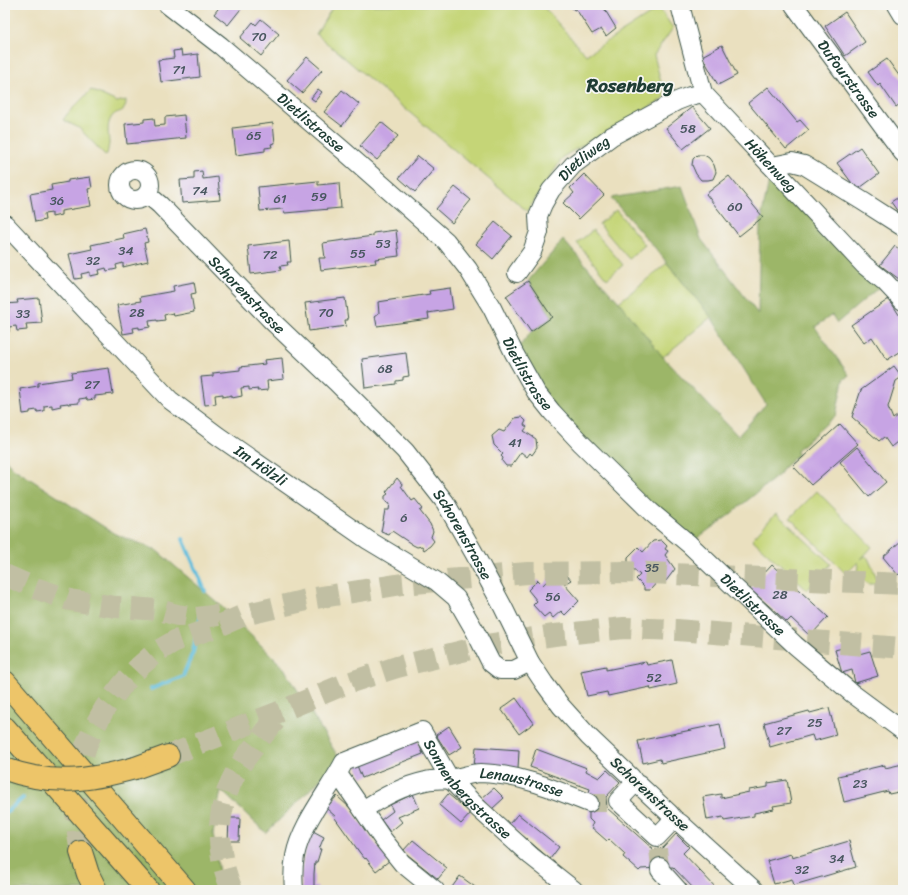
<svg xmlns="http://www.w3.org/2000/svg" width="908" height="895" font-family="Sriracha,sans-serif">
  <style>
    .green { fill: #c5d577; stroke: #728956 }
    .forest { fill: #9cb668; stroke: #5e7a4e }
    .lines { fill: none; stroke-linecap: round; stroke-linejoin: round }
    .stream { stroke: #5fbedd; stroke-width: 4 }
    .building { fill: #c7a4e4 }
    .minor-tunnel { stroke: #c1bfa3; stroke-width: 18; stroke-dasharray: 18 9; stroke-linecap: butt }
    .highway-tunnel { stroke: #c1bfa3; stroke-width: 22; stroke-dasharray: 22 11; stroke-linecap: butt }
    .minor-casing { stroke: #3d5549; stroke-width: 20 }
    .highway-casing { stroke: #3d5549; stroke-width: 24 }
    .minor { stroke: #fff; stroke-width: 18 }
    .highway { stroke: #edc569; stroke-width: 22 }
    .highway-bridge-casing { stroke: #3d5549; stroke-width: 24; stroke-linecap: butt }
    .highway-bridge { stroke: #edc569; stroke-width: 22 }
    .labels { text-anchor: middle; stroke-width: 3.5; stroke-linejoin: round; paint-order: stroke }
    .number-label { font-size: 13px; fill: #495760 }
    .street-label { font-size: 15px; fill: #1f3d34; stroke: #f6f6f2 }
    .district-label { font-size: 19px; font-weight: bold; fill: #1f3d34; stroke: #f6f6f2 }
  </style>
  <rect width="100%" height="100%" fill="#f6f6f2"/>
  <filter id="ink" filterUnits="userSpaceOnUse"><feTurbulence type="fractalNoise" baseFrequency=".025" numOctaves="2"/><feDisplacementMap in="SourceGraphic" scale="8" xChannelSelector="R" yChannelSelector="G"/><feConvolveMatrix kernelMatrix="1 2 1 2 8 2 1 2 1" color-interpolation-filters="sRGB"/></filter>
  <filter id="wash" filterUnits="userSpaceOnUse"><feTurbulence type="fractalNoise" baseFrequency=".012" numOctaves="4" result="noise"/><feDisplacementMap in="SourceGraphic" scale="16" xChannelSelector="R" yChannelSelector="G"/><feGaussianBlur stdDeviation="0.9" result="paint"/><feColorMatrix in="noise" values="0 0 0 0 0 0 0 0 0 0 0 0 0 0 0 0 0 1.4 0 .05"/><feComposite in="paint" operator="in"/></filter>
  <g filter="url(#wash)">
    <rect width="100%" height="100%" fill="#eae0bf"/>
    <path class="green" d="M334 5H542L586 55 659 8 673 28 654 55 665 98 564 156 527 211 316 34Z
      M91 90 117 102 126 100C126 116 117 108 111 118 106 126 109 136 109 144 108 148 108 151 107 154L105 155 79 128 63 120 68 113Z
      M616 210 645 245 629 259 599 224Z
      M593 230 623 265 607 279 577 243Z
      M667 263 711 317 663 357 619 302Z
      M817 491 872 547 861 559 865 556 868 558 877 578 876 584H868L857 574 858 562 846 574 790 518Z
      M776 513 831 564 807 590 752 539Z"/>
    <path class="forest" d="M772 166 885 282 837 323 832 315 815 327 849 375 843 380 836 415 797 450 798 455 783 468 780 474 728 516 689 544 581 443 514 353 531 332 552 317 528 281 563 240 619 302 663 357 738 436 766 404 711 317 656 249 611 198 682 186 701 239 758 314 760 224Z
      M5 451 6 460 13 468 115 534 156 550 218 603 284 668 340 760 266 833 221 790 213 834 220 879 225 890H5Z"/>
    <g class="lines">
      <path class="stream" d="M183 539 205 591
        M151 689 183 676 193 652 202 611
        M5 813 23 798"/>
    </g>
    <g id="blocks">
      <path class="building" d="M221 5H244L228 25 214 14Z
        M570 5H602L616 28 606 36 601 29 592 34 576 9 574 10Z
        M845 12 865 42 845 56 825 26Z
        M261 19 279 34 261 56 240 38 253 22 256 25Z
        M722 45 737 75 718 85 702 56Z
        M181 50 182 56 198 54 200 77 161 82 158 60 174 58 173 51Z
        M307 57 322 70 302 93 287 80Z
        M887 59 903 81V109L900 104 896 107 880 84 878 86 868 72Z
        M768 87 797 122 800 120 809 130 786 149 748 103Z
        M318 89 322 92 315 101 311 98Z
        M342 90 359 104 342 126 324 112Z
        M692 107 710 128 683 149 666 128Z
        M184 115 186 138 127 144 125 124 144 122V119L154 118 155 126 165 125V117Z
        M381 122 398 136 377 160 360 146Z
        M273 123 275 143 271 144 272 147 265 148V151L236 155 233 128Z
        M860 147 879 174 857 190 837 163Z
        M697 155H704L709 158 714 165 716 172 713 179 708 180H701L696 174 692 165 693 159Z
        M418 156 434 169 415 192 399 178Z
        M202 171 203 179 218 177 220 200 182 203 180 180 194 179V172Z
        M584 174 604 195 579 219 563 203 574 193 570 188Z
        M729 176 763 217 739 236 706 194Z
        M90 177 92 188 88 189 91 206 61 211V215L52 217V213L44 214 45 220 35 222 30 194 52 190 51 185 68 182V180Z
        M318 181V185L339 183 341 208 285 213 283 209 260 211 258 187Z
        M455 187 471 200 452 223 436 209Z
        M903 194V219L891 202Z
        M495 222 512 236 493 259 476 244Z
        M145 229 148 242 144 243 148 261 123 267V263L116 265 117 269 107 271 106 268 99 270 100 274 90 276V272L81 274 82 278 75 279 69 254 92 249 91 245 124 238 123 234Z
        M396 230 399 256 375 259 376 263 321 270 319 258H325L323 243 373 236V233Z
        M289 241 291 262H287L288 265 280 266 281 270 251 274 248 246Z
        M895 246 903 252V282L880 265Z
        M528 281 552 317 531 332 506 296Z
        M194 282 196 293 191 294 194 312 174 316 173 313 164 315 165 320 157 321V320L149 321 150 327 139 329V327L133 328 134 332 123 334 117 305 141 301 140 297 174 291 173 286Z
        M450 288 453 309 428 313 429 319 377 326 375 316 379 313 378 302 430 294 429 291Z
        M39 298 42 323 26 324 27 330 17 331 16 326 9 327V332H5V304L18 303 17 300Z
        M345 298 348 320H345L346 326 309 331 305 303Z
        M889 299 903 321V350L887 360 872 337 864 343 851 325Z
        M406 353 409 376 403 377V380L396 381V384L365 388 362 359Z
        M282 358 284 379 267 381 268 390 257 391 258 389 249 390V387L241 388 242 396 232 398V395L223 397V394L215 395 216 404 205 405 201 377 213 376V373L240 370V367L265 364 264 360Z
        M894 366 902 377 896 381 888 407 893 419 903 411V437L891 447 884 437 879 441 852 417 861 390Z
        M109 368 113 394 95 396V399L87 400 86 398 79 399V403L68 404V403L60 404 61 406 52 408V405L44 406V411L37 412V410L30 411V413L23 414 20 389 38 386V383L72 378 71 373Z
        M522 417 526 421 524 425 527 427 524 431 536 439 537 448 532 455 530 453 527 457 521 452 511 466H506L502 461 503 458 501 456 503 454 494 445 492 436 499 430 504 432 515 418Z
        M840 424 858 444 811 485 793 466Z
        M857 447 886 482 869 497 840 462Z
        M397 478 402 484 401 486 412 501 415 499 423 509 420 511 430 524 433 531 431 537 434 541 430 546 424 550 422 546 417 547 413 545 392 531 389 535 381 532 385 510H389L390 504 385 501V496L388 494 386 492Z
        M903 539V570L898 575 883 557Z
        M661 540 667 546 665 549 668 551 665 555 675 569 666 581 661 578 650 590H644V587L636 579 640 575 628 564V557L638 547 643 552 653 541Z
        M772 565 828 617 810 636 791 618 787 622 750 589Z
        M560 567 571 580 564 584 579 601 565 615 561 611 553 618 549 613 544 617 533 605 537 601 528 590 538 580 543 585Z
        M856 644 859 654 870 651 878 676 855 683 852 670 842 673 835 650Z
        M672 660 677 684 651 690 650 687 608 696 607 692 587 696 581 671 606 666V670L646 662 647 665Z
        M516 698 534 723 519 734 501 709Z
        M829 708 836 735 814 741 812 735 770 747 764 723 809 711 810 713Z
        M720 724 725 749 661 763 660 759 643 763 638 741Z
        M449 726 462 747 449 755 436 735Z
        M417 739 423 754 362 778 356 763Z
        M476 747 519 750 518 769 474 766Z
        M536 749 587 768 586 771 599 778 607 770 620 782 606 797 607 808 654 850 663 848 676 834 689 847 683 853 718 890H695L673 867 641 869 639 871 623 857 625 854 609 839 607 841 591 827 593 823 589 819V792L590 789 530 767Z
        M903 764V791L889 794 888 791 844 802 838 776 885 765V768Z
        M787 780 791 803 773 806 774 809 754 813V816L724 821 723 817 707 820 703 797 721 794V798L749 792V790L768 787V783Z
        M494 788 504 798 492 809 482 798Z
        M413 794 419 808 398 817 402 822 390 832 381 820 393 811 390 805Z
        M448 794 471 813 461 824 439 805Z
        M337 796 350 808 374 842 389 861 376 871 366 858 365 859 360 853 335 818 336 817 326 808Z
        M518 814 559 847 550 859 509 824Z
        M229 818H240L239 841H228Z
        M313 831 324 837 319 849H321L317 862H315L314 874V887L317 886 318 890H302L301 874 303 860 307 845Z
        M413 840 447 868 438 879 403 851Z
        M849 841 856 867 794 885 792 879 774 884 767 861 791 854 792 858Z
        M227 872 231 882 226 884 222 873Z
        M460 876 471 884 479 890H450Z"/>
    </g>
  </g>
  <g filter="url(#ink)">
    <use href="#blocks" fill-opacity="0" stroke="#3d5549" stroke-width="1"/>
    <g class="lines">
      <path class="minor-tunnel" d="M589 803H606
        M658 849 660 867"/>
      <path class="highway-tunnel" d="M5 575 35 588 70 600 116 607 159 610 177 615 196 618 227 614
        M168 756 284 710 345 684 397 667 487 645 554 635 624 628 677 630 903 648
        M81 852 78 835 76 810 78 782 81 764 84 752 87 743 95 726 105 708 123 684 139 667 156 652 175 641 219 626 244 615 315 598 402 584 528 573 625 572 903 584
        M232 890C215 850 215 811 236 772 242 762 250 752 257 743 265 732 274 722 282 712"/>
      <defs>
        <g id="minor">
          <path id="s1" d="M168 5 221 46 344 151 446 241 468 269 492 308 514 353 536 392 552 412 581 443 651 512 689 544 795 645 853 694 903 731"/>
          <path id="s2" d="M680 5 703 93 864 265 885 282 903 301"/>
          <path id="s3" d="M794 5 903 153"/>
          <path d="M897 5 903 15"/>
          <path d="M772 166 792 162 804 165 864 202 903 227"/>
          <circle cx="135" cy="185" r="15"/>
          <path id="s4" d="M147 194 160 205 272 321 336 382 405 451 445 502 474 553 503 607 530 662 544 683 561 706 589 737 631 777 635 783 639 785 669 813 674 819 680 823 754 890"/>
          <path id="s5" d="M5 224 170 400 218 436 368 540 436 581 456 598 475 631 491 663 500 670H514L530 662"/>
          <path id="s6" d="M517 273 532 252 539 232 538 216 543 204 551 190 573 165 612 136 677 101 690 96 703 93"/>
          <path d="M338 774 382 838 402 863 435 890"/>
          <path d="M635 783 618 801 657 837 674 819"/>
          <path id="s7" d="M363 810C382 797 403 786 426 781 434 779 442 780 450 779 460 778 471 773 480 773 519 774 554 789 589 803"/>
          <path d="M660 867V870L678 890"/>
          <path id="s8" d="M294 890C293 879 293 867 295 856 301 824 329 791 344 762L422 731 450 779 478 808 531 856 574 890"/>
        </g>
        <path id="highway" d="M5 682 185 890
          M5 728 148 890
          M135 768 168 756
          M81 852 88 874 96 890"/>
      </defs>
      <use href="#minor" class="minor-casing"/>
      <use href="#highway" class="highway-casing"/>
      <use href="#minor" class="minor"/>
      <use href="#highway" class="highway"/>
      <defs>
        <path id="highway-bridge" d="M5 769C53 786 87 781 135 768"/>
      </defs>
      <use href="#highway-bridge" class="highway-bridge-casing"/>
      <use href="#highway-bridge" class="highway-bridge"/>
    </g>
  </g>
  <g class="labels">
    <g class="number-label">
      <text x="259" y="41">70</text>
      <text x="179" y="74">71</text>
      <text x="688" y="133">58</text>
      <text x="254" y="140">65</text>
      <text x="200" y="195">74</text>
      <text x="319" y="201">59</text>
      <text x="280" y="203">61</text>
      <text x="57" y="205">36</text>
      <text x="735" y="211">60</text>
      <text x="383" y="248">53</text>
      <text x="126" y="255">34</text>
      <text x="358" y="258">55</text>
      <text x="270" y="259">72</text>
      <text x="93" y="265">32</text>
      <text x="137" y="317">28</text>
      <text x="326" y="317">70</text>
      <text x="23" y="318">33</text>
      <text x="385" y="373">68</text>
      <text x="92" y="389">27</text>
      <text x="515" y="447">41</text>
      <text x="404" y="522">6</text>
      <text x="652" y="572">35</text>
      <text x="780" y="599">28</text>
      <text x="553" y="601">56</text>
      <text x="654" y="682">52</text>
      <text x="815" y="727">25</text>
      <text x="784" y="735">27</text>
      <text x="860" y="788">23</text>
      <text x="837" y="863">34</text>
      <text x="802" y="874">32</text>
    </g>
    <g class="street-label">
      <text dy="5" stroke="none"><textPath href="#s3" startOffset="92">Dufourstrasse</textPath></text>
      <text dy="5" stroke="none"><textPath href="#s1" startOffset="185">Dietlistrasse</textPath></text>
      <text dy="5" stroke="none"><textPath href="#s6" startOffset="138">Dietliweg</textPath></text>
      <text dy="5" stroke="none"><textPath href="#s2" startOffset="190">Höhenweg</textPath></text>
      <text dy="5" stroke="none"><textPath href="#s4" startOffset="142">Schorenstrasse</textPath></text>
      <text dy="5" stroke="none"><textPath href="#s1" startOffset="521">Dietlistrasse</textPath></text>
      <text dy="5" stroke="none"><textPath href="#s5" startOffset="353">Im Hölzli</textPath></text>
      <text dy="5" stroke="none"><textPath href="#s4" startOffset="466">Schorenstrasse</textPath></text>
      <text dy="5" stroke="none"><textPath href="#s1" startOffset="845">Dietlistrasse</textPath></text>
      <text dy="5" stroke="none"><textPath href="#s7" startOffset="167">Lenaustrasse</textPath></text>
      <text dy="5" stroke="none"><textPath href="#s8" startOffset="299">Sonnenbergstrasse</textPath></text>
      <text transform="translate(650 794) rotate(43)" y="5">Schorenstrasse</text>
    </g>
    <g class="district-label">
      <text x="630" y="92">Rosenberg</text>
    </g>
  </g>
  <rect width="908" height="895" fill="none" stroke="#f6f6f2" stroke-width="20"/>
</svg>
